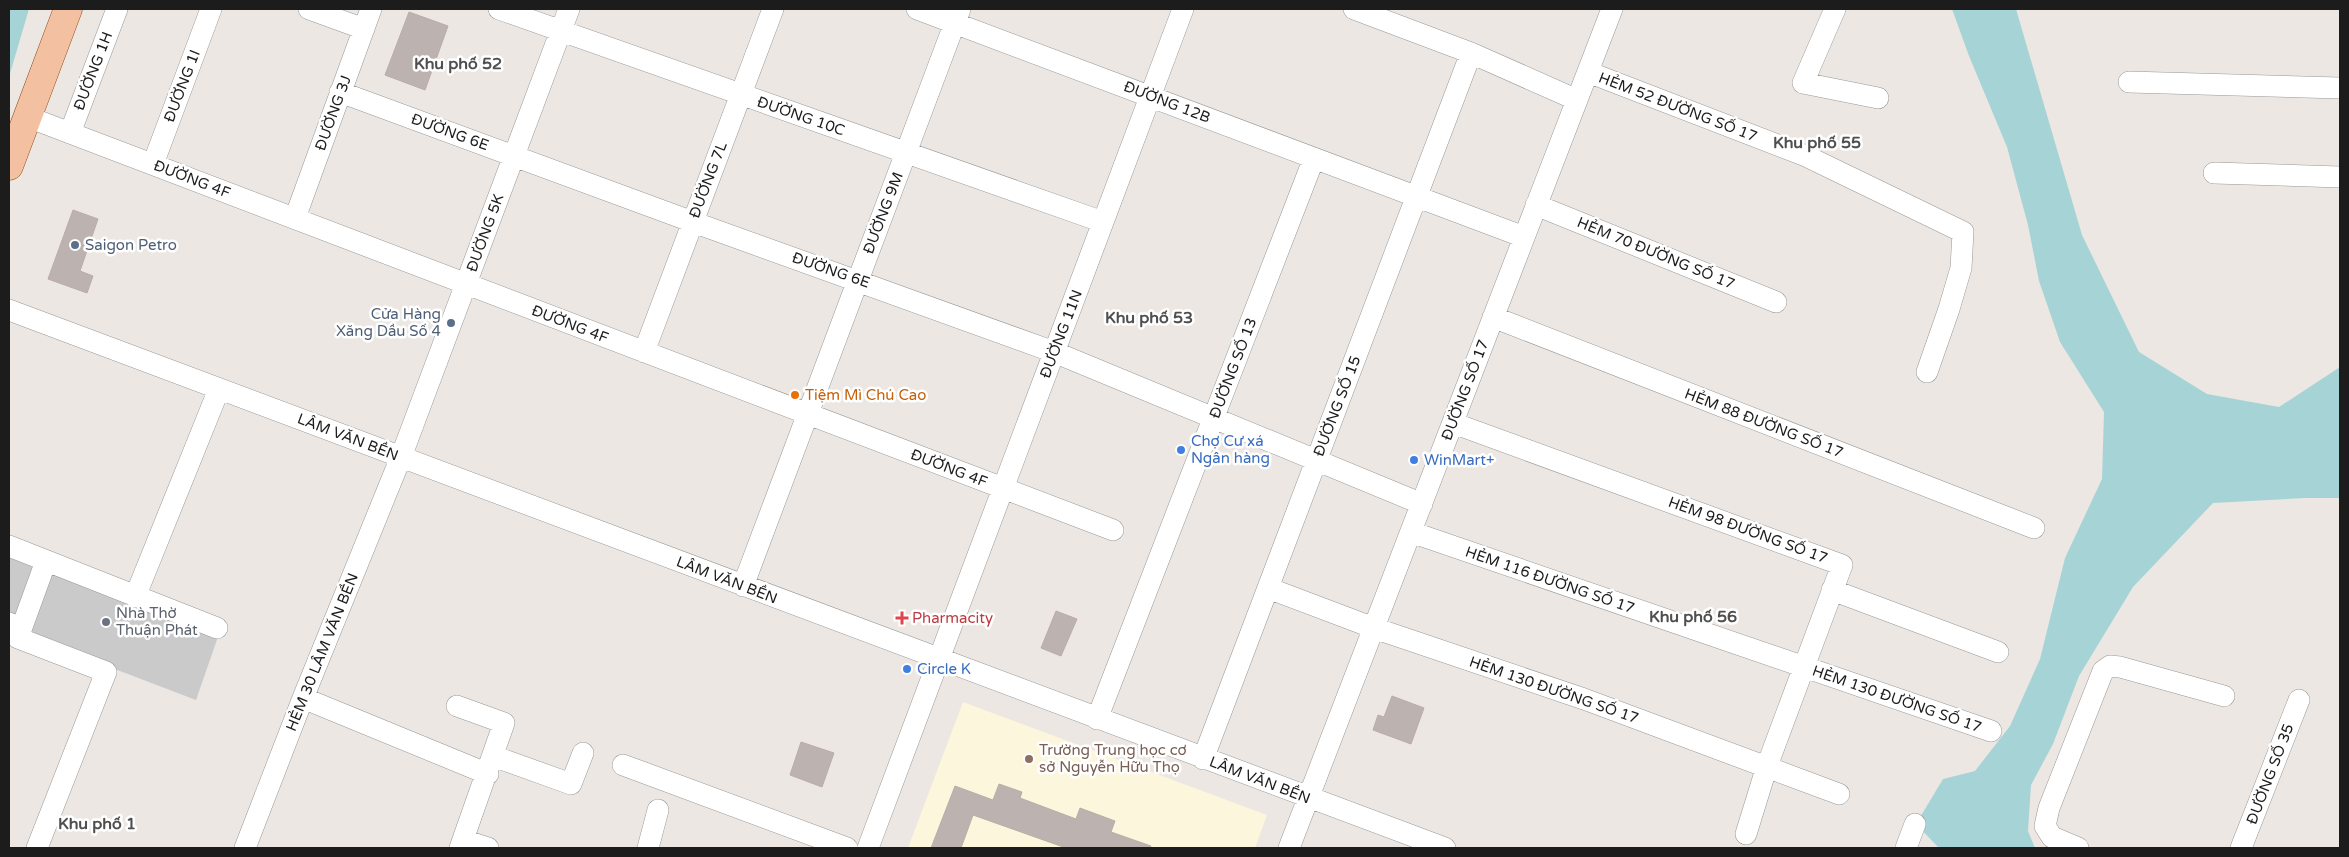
<svg xmlns="http://www.w3.org/2000/svg" width="2349" height="857" font-family="'Varela Round',sans-serif">
  <style>
    .education { fill: #fcf6dc }
    .religious { fill: #cacaca }
    .water { fill: #a6d4d6 }
    .building { fill: #bcb2af; stroke: #bcaca6 }
    .lines { fill: none; stroke-linecap: round; stroke-linejoin: round }
    .minor-casing { stroke: #999; stroke-width: 22 }
    .major-casing { stroke: #86470d; stroke-width: 29 }
    .minor { stroke: #fff; stroke-width: 21 }
    .major { stroke: #f3c0a1; stroke-width: 28 }
    .service-dot { fill: #5c6f8a; stroke: #fff; stroke-width: 2 }
    .food-dot { fill: #e8710a; stroke: #fff; stroke-width: 2 }
    .shop-dot { fill: #3f7fe0; stroke: #fff; stroke-width: 2 }
    .health-dot { fill: #e0444e; stroke: #fff; stroke-width: 2 }
    .worship-dot { fill: #6b7280; stroke: #fff; stroke-width: 2 }
    .education-dot { fill: #8d6e63; stroke: #fff; stroke-width: 2 }
    .labels { text-anchor: middle; stroke-width: 5; stroke-linejoin: round; paint-order: stroke }
    .street-label { font-size: 15px; fill: #1c1c1c; stroke: #fff }
    .service-label { font-size: 15px; fill: #4e5e75; stroke: #fff; text-anchor: start }
    .food-label { font-size: 15px; fill: #c56008; stroke: #fff; text-anchor: start }
    .shop-label { font-size: 15px; fill: #366cbe; stroke: #fff; text-anchor: start }
    .worship-label { font-size: 15px; fill: #5b616d; stroke: #fff; text-anchor: start }
    .health-label { font-size: 15px; fill: #be3a42; stroke: #fff; text-anchor: start }
    .education-label { font-size: 15px; fill: #785e54; stroke: #fff; text-anchor: start }
    .neighbourhood-label { font-size: 16px; font-weight: bold; fill: #4f4f4f; stroke: #fff }
  </style>
  <rect width="100%" height="100%" fill="#ece7e2"/>
  <path class="education" d="M963 702 1267 815 1255 848H908Z"/>
  <path class="religious" d="M9 550 220 631 196 700 23 634 9 613Z"/>
  <path class="water" d="M9 9H29L9 77Z
    M1952 9H2016L2082 235 2139 352 2207 394 2279 407 2340 367V498H2305L2213 503 2133 587 2079 676 2053 744 2031 785 2028 831 2035 848H1939L1916 824 1943 779 1975 771 2010 726 2040 659 2065 558 2102 479 2104 412 2060 342 2039 281 2028 225 2007 147 1969 56Z"/>
  <path class="building" d="M409 12 448 26 425 90 385 75Z
    M73 210 98 219 80 271 93 276 87 293 48 279Z
    M1056 611 1077 619 1061 656 1041 648Z
    M1392 696 1424 708 1411 744 1373 730 1378 715 1384 717Z
    M801 742 834 753 822 787 790 775Z
    M999 784 1022 792 1020 798 1076 819 1080 808 1115 821 1111 832 1151 846 1150 848H1066L973 815 961 848H931L955 786 993 800Z"/>
  <g class="lines">
    <defs>
      <path id="minor" d="M309 9 364 29
        M499 9 1103 222
        M917 9 1524 237
        M1354 9 1471 53 1577 100
        M1835 9 1803 83 1878 98
        M1588 72 1806 156 1963 232 1961 268 1949 309 1927 372
        M2129 82 2340 88
        M340 92 693 222 1054 352 1422 504
        M28 117 1113 530
        M70 133 117 9
        M153 164 211 9
        M2214 173 2340 177
        M1536 205 1776 302
        M295 218 371 9
        M9 310 1445 848
        M1493 317 2034 528
        M644 352 773 9
        M1453 423 1842 565 1767 766 1746 834
        M1411 532 1991 731
        M9 546 217 628
        M743 586 960 9
        M1268 588 1374 628 1584 699 1839 794
        M1832 590 1998 652
        M135 597 219 389
        M9 623 18 638 106 672 37 848
        M18 638 46 561
        M303 698 488 774
        M457 706 504 723 460 848
        M1097 719 1314 158
        M493 756 571 784 583 753
        M1203 759 1471 53
        M623 765 847 848
        M463 840 488 848
        M245 848 303 698 401 457 569 9
        M648 848 658 810
        M868 848 1183 9
        M1289 848 1612 9
        M1906 848 1915 824
        M2078 848 2052 837 2045 826 2049 808 2103 671 2110 666 2120 667 2224 696
        M2241 848 2299 700"/>
      <path id="major" d="M9 166 68 9"/>
    </defs>
    <use href="#minor" class="minor-casing"/>
    <use href="#major" class="major-casing"/>
    <use href="#minor" class="minor"/>
    <use href="#major" class="major"/>
  </g>
  <g class="service-dot">
    <circle cx="75" cy="245" r="5"/>
    <circle cx="451" cy="323" r="5"/>
  </g>
  <circle class="food-dot" cx="795" cy="395" r="5"/>
  <g class="shop-dot">
    <circle cx="1181" cy="450" r="5"/>
    <circle cx="1414" cy="460" r="5"/>
    <circle cx="907" cy="669" r="5"/>
  </g>
  <path class="health-dot" d="M899.5 610.5h5v5h5v5h-5v5h-5v-5h-5v-5h5z"/>
  <circle class="worship-dot" cx="106" cy="622" r="5"/>
  <circle class="education-dot" cx="1029" cy="759" r="5"/>
  <g class="labels">
    <g class="street-label">
      <text transform="translate(93 71) rotate(-69)" y="5">ĐƯỜNG 1H</text>
      <text transform="translate(182 86) rotate(-69)" y="5">ĐƯỜNG 1I</text>
      <text transform="translate(1167 102) rotate(21)" y="5">ĐƯỜNG 12B</text>
      <text transform="translate(1678 107) rotate(21)" y="5">HẺM 52 ĐƯỜNG SỐ 17</text>
      <text transform="translate(333 113) rotate(-70)" y="5">ĐƯỜNG 3J</text>
      <text transform="translate(801 116) rotate(19)" y="5">ĐƯỜNG 10C</text>
      <text transform="translate(450 132) rotate(20)" y="5">ĐƯỜNG 6E</text>
      <text transform="translate(192 179) rotate(21)" y="5">ĐƯỜNG 4F</text>
      <text transform="translate(708 180) rotate(-69)" y="5">ĐƯỜNG 7L</text>
      <text transform="translate(883 213) rotate(-69)" y="5">ĐƯỜNG 9M</text>
      <text transform="translate(485 233) rotate(-70)" y="5">ĐƯỜNG 5K</text>
      <text transform="translate(1656 253) rotate(22)" y="5">HẺM 70 ĐƯỜNG SỐ 17</text>
      <text transform="translate(831 270) rotate(19)" y="5">ĐƯỜNG 6E</text>
      <text transform="translate(570 324) rotate(21)" y="5">ĐƯỜNG 4F</text>
      <text transform="translate(1061 334) rotate(-69)" y="5">ĐƯỜNG 11N</text>
      <text transform="translate(1233 368) rotate(-69)" y="5">ĐƯỜNG SỐ 13</text>
      <text transform="translate(1465 390) rotate(-69)" y="5">ĐƯỜNG SỐ 17</text>
      <text transform="translate(1337 406) rotate(-69)" y="5">ĐƯỜNG SỐ 15</text>
      <text transform="translate(1764 423) rotate(21)" y="5">HẺM 88 ĐƯỜNG SỐ 17</text>
      <text transform="translate(348 437) rotate(21)" y="5">LÂM VĂN BỀN</text>
      <text transform="translate(949 468) rotate(21)" y="5">ĐƯỜNG 4F</text>
      <text transform="translate(1748 530) rotate(20)" y="5">HẺM 98 ĐƯỜNG SỐ 17</text>
      <text transform="translate(727 580) rotate(21)" y="5">LÂM VĂN BỀN</text>
      <text transform="translate(1550 580) rotate(19)" y="5">HẺM 116 ĐƯỜNG SỐ 17</text>
      <text transform="translate(322 652) rotate(-68)" y="5">HẺM 30 LÂM VĂN BỀN</text>
      <text transform="translate(1554 690) rotate(19)" y="5">HẺM 130 ĐƯỜNG SỐ 17</text>
      <text transform="translate(1897 699) rotate(19)" y="5">HẺM 130 ĐƯỜNG SỐ 17</text>
      <text transform="translate(2270 774) rotate(-69)" y="5">ĐƯỜNG SỐ 35</text>
      <text transform="translate(1260 780) rotate(21)" y="5">LÂM VĂN BỀN</text>
    </g>
    <g class="service-label">
      <text x="85" y="250">Saigon Petro</text>
      <text x="441" y="319" text-anchor="end">Cửa Hàng<tspan x="441" dy="17">Xăng Dầu Số 4</tspan></text>
    </g>
    <g class="food-label">
      <text x="805" y="400">Tiệm Mì Chú Cao</text>
    </g>
    <g class="shop-label">
      <text x="1191" y="446">Chợ Cư xá<tspan x="1191" dy="17">Ngân hàng</tspan></text>
      <text x="1424" y="465">WinMart+</text>
      <text x="917" y="674">Circle K</text>
    </g>
    <g class="worship-label">
      <text x="116" y="618">Nhà Thờ<tspan x="116" dy="17">Thuận Phát</tspan></text>
    </g>
    <g class="health-label">
      <text x="912" y="623">Pharmacity</text>
    </g>
    <g class="education-label">
      <text x="1039" y="755">Trường Trung học cơ<tspan x="1039" dy="17">sở Nguyễn Hữu Thọ</tspan></text>
    </g>
    <g class="neighbourhood-label">
      <text x="458" y="69">Khu phố 52</text>
      <text x="1817" y="148">Khu phố 55</text>
      <text x="1149" y="323">Khu phố 53</text>
      <text x="1693" y="622">Khu phố 56</text>
      <text x="97" y="829">Khu phố 1</text>
    </g>
  </g>
  <rect width="2349" height="857" fill="none" stroke="#1c1c1c" stroke-width="20"/>
</svg>
